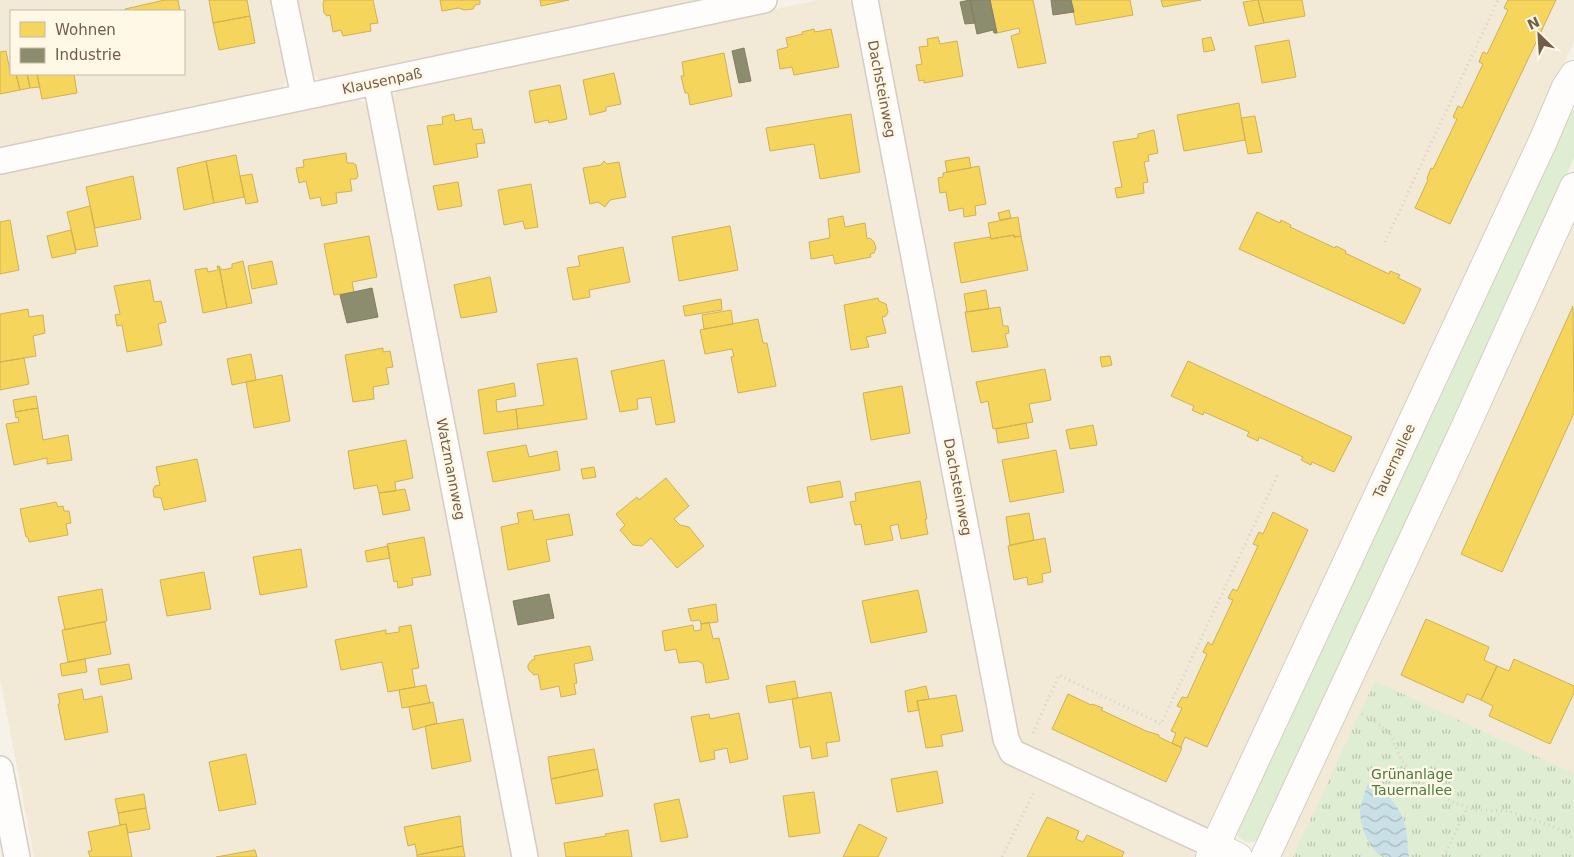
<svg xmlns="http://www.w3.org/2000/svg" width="1574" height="857" font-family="'DejaVu Sans',sans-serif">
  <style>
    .residential { fill: #f2e9d7; fill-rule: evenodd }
    .green { fill: #dfedd2 }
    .park { fill: url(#park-tufts) }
    .water { fill: url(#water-waves) }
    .homes { fill: #f6d55c; stroke: #cfb156 }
    .industry { fill: #8c8c6e; stroke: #847e63 }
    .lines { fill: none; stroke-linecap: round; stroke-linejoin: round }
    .minor-casing { stroke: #d5cdc2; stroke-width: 28 }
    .tertiary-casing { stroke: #d5cdc2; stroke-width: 30 }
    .path { stroke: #d7d0c9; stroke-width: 3; stroke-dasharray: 1 4; stroke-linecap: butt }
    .minor { stroke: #fefdfb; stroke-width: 25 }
    .tertiary { stroke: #fefdfb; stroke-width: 28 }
    .labels { text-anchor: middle; stroke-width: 5; stroke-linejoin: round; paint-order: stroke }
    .street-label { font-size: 14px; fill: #735c48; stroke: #fff8e7 }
    .park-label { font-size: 14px; fill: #4b7940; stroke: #fff8e7 }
  </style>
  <defs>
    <pattern id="park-tufts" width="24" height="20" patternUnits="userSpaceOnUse" patternTransform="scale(1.25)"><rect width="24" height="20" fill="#dfedd2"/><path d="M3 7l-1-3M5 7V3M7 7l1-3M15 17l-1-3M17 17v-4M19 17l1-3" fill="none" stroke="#b9c3ac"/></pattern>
    <pattern id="water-waves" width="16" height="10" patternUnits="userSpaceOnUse" patternTransform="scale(1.25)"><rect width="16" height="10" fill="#c9e0e6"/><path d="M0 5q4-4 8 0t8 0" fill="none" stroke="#a8b9bc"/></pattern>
  </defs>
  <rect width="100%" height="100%" fill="#f6f2e7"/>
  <path class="residential" d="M0 0H273L288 76 282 88 276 91 0 150ZM11 11H184V74H11Z
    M294 0H708L326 81 319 79 309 73Z
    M819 0H849L853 4 997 746 1185 845 1196 855 1195 857H534L391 100 397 91 403 88Z
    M877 0H1574V42L1208 828 1195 826 1027 749 1018 740Z
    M354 98 364 102 369 106 514 857H34L0 678V173Z
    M1574 218V857H1278Z"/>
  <path class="green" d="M1574 110V158L1259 839C1250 845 1244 843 1237 835V828L1567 115Z"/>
  <path class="park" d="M1375 681 1574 774V857H1293Z"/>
  <path class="water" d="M1375 782C1388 795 1403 810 1406 829 1408 839 1407 847 1409 857 1401 857 1389 857 1382 856 1370 852 1360 824 1360 812 1361 803 1365 793 1367 785Z"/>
  <path class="homes" d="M165 0H178L180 11H125V9Z
    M209 0H247L250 16 213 23Z
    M324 0H373L378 23 370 24 371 31 343 36 341 30 333 32 330 15 327 16 324 13 323 4Z
    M440 0H480V4L475 5 473 9 464 10 459 8 442 11Z
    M540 0H569L541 6Z
    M990 0H1033L1046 63 1018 68 1011 36 1020 33 1019 28 997 33Z
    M1071 0H1130L1133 15 1076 25Z
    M1161 0H1201L1163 7Z
    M1258 0 1264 23 1249 26 1243 2Z
    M1258 0H1302L1305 16 1264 23Z
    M1508 0H1556L1450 224 1415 208 1428 180 1427 178 1431 168 1433 169 1457 119 1453 117 1458 106 1462 108 1483 64 1479 62 1483 52 1487 54 1508 10 1504 8Z
    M250 16 255 43 219 50 213 23Z
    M814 29 815 32 831 29 839 67 794 75 792 67 780 69 777 50 788 47 786 38 803 34 802 32Z
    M938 37 940 44 957 41 963 76 924 83V80L919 81 916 65 922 64 919 47 928 46 927 39Z
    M1211 37 1215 50 1204 52 1202 39Z
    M1289 40 1296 77 1262 83 1255 46Z
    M6 51 10 71 11 74H16L20 90 0 94V52Z
    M724 53 732 96 690 105 688 93H685L681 76H684L682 62Z
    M614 73 621 104 606 107V111L590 115 583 80Z
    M16 74H27L30 88 20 90Z
    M27 74H37L40 87 30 88Z
    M37 74H74L77 93 42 99Z
    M560 85 567 119 549 123 548 120 535 123 529 91Z
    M1239 103 1245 140 1184 151 1177 115Z
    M454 114 455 121 471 118 473 130 482 129 485 143 476 144 478 157 434 165 427 126 443 124 442 117Z
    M851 114 860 172 820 179 814 144 770 151 766 128Z
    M1255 116 1262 152 1248 154 1241 118Z
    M1154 130 1158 153 1148 155 1149 161 1144 162 1148 182 1143 183 1144 193 1117 198 1115 188 1122 187 1113 142 1138 138V134Z
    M346 153 347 163H353L356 165 358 176 356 179H350L352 191 336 193 337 203 322 206 320 197 310 199 306 181 299 183 296 168 304 167 303 160Z
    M236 155 244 197 214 203 206 161Z
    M969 157 971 168 947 172 945 161Z
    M206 161 214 203 184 210 177 168Z
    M604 161 607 164 619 162 626 197 610 200 605 207 598 202 590 204 583 168 601 165Z
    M979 166 986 204 975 206 976 215 964 217 963 208 949 211 946 192 940 193 938 178 943 177V173Z
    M252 174 258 202 246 204 240 176Z
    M133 176 141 219 95 228 86 187Z
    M458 182 462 206 438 210 433 186Z
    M531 184 538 227 525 229 523 221 504 225 498 190Z
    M90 206 98 246 76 250 67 212Z
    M1009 210 1011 218 1000 220 998 213Z
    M1257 212 1280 223 1281 220 1291 225 1290 227 1335 248 1336 246 1346 251 1345 253 1389 274 1390 271 1400 275 1398 278 1421 289 1404 324 1239 249Z
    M843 216 845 227 865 223 867 239 870 238 874 242 876 248 874 253 870 254 871 257 835 264 833 255 811 259 809 242 830 238 828 219Z
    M1018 217 1021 236 1014 237V235L991 239 988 223Z
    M10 220 19 270 0 274V222Z
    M730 226 738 270 679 281 672 237Z
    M71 230 76 253 52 258 47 236Z
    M1014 235V237L1021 236 1028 270 961 283 954 243 990 237 991 239Z
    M369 236 377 277 352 282 354 292 334 295 324 244Z
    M623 247 630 282 589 290 590 297 573 300 567 268 580 266 578 256Z
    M243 261 252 303 227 308 219 266 222 270 232 268V264Z
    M272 261 277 284 252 289 248 266Z
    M217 266H219L227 308 203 313 195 270 207 268 208 272 218 270Z
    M490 277 497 312 461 318 454 285Z
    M150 280 154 302 161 301 166 322 158 324 162 345 127 352 122 325 117 326 115 315 120 314 114 286Z
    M986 290 989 309 967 312 964 294Z
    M878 298 879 301 886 304 888 312 886 316 882 317 886 333 866 337 869 347 851 350 844 305Z
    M721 299 722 310 685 316 683 306Z
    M1573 306 1574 413 1502 572 1461 554Z
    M1000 307 1003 326H1008L1009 333 1005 334 1008 347 972 352 965 312Z
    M28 309 29 317 43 315 45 333 33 336 36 356 0 362V314Z
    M731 310 733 324 704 329 702 315Z
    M758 319 763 343H767L776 386 738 393 731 357 734 356 732 349 705 354 700 330Z
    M383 348V352L390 351 393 367 386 368 389 384 373 387 374 399 353 402 345 355Z
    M251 354 256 380 232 385 227 359Z
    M1110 356 1112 365 1102 367 1100 357Z
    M24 358 29 384 0 390V362Z
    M577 358 587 419 518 429 516 409 544 405 537 364Z
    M664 360 675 422 656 425 651 397 637 399 638 409 620 412 611 371Z
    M1188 361 1352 437 1334 472 1312 462 1311 465 1301 460 1303 457 1259 437 1258 441 1247 436 1249 432 1204 412 1203 415 1192 410 1194 406 1171 396Z
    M1045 369 1051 400 1029 404 1033 422 993 429 988 401 981 403 976 382Z
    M282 375 290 421 254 428 246 382Z
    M514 383 516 396 496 400 497 412 516 409 518 429 484 434 478 390Z
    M902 386 910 433 871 440 863 393Z
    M36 396 38 408 15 412 13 400Z
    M38 408 43 440 68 435 72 460 47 464V458L14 465 6 424 19 422 18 417 16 418 15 412Z
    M1026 423 1029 438 998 443 996 429Z
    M1093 425 1097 445 1070 449 1066 430Z
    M406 440 413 478 395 482 396 491 379 493 377 485 354 489 348 451Z
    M526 445 529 457 557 451 560 470 493 482 487 452Z
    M1056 450 1064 492 1010 502 1002 460Z
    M197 459 206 501 164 510 161 498 154 497 153 490 155 486 160 485 156 467Z
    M594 467 596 477 583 479 581 469Z
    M666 478 689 506 674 519 680 525 689 527 704 546 677 568 651 538 642 546 633 545 620 530 625 525 616 514 637 497 639 500Z
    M840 481 843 497 810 503 807 487Z
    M920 481 927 519H925L928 534 901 539 898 524 890 526 893 540 865 545 861 524 855 525 850 502 856 501 855 493Z
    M405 489 410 510 383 515 379 493Z
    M56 502 58 507 63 506 64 511H69L71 523 66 524 68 535 29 542 28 537H26L20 509Z
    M532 510 534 520 569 514 573 535 546 540 550 561 508 570 501 527 519 523 517 513Z
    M1273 512 1308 530 1207 747 1185 737 1181 747 1172 743 1176 733 1171 731 1182 708 1177 706 1182 697 1187 698 1207 654 1203 652 1208 642 1212 645 1233 600 1228 598 1233 589 1237 591 1258 546 1253 544 1259 532 1263 534Z
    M1029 513 1034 540 1010 545 1006 517Z
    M424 537 431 575 412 578 413 585 398 588 397 581 394 582 387 544Z
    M1045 538 1051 572 1042 574 1043 582 1028 585 1027 577 1014 580 1008 546Z
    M388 546 390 558 367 562 365 551Z
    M301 549 307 587 260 595 253 557Z
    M204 572 211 609 167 616 160 580Z
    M102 589 107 621 65 630 58 597Z
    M918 590 927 632 871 643 862 601Z
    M716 604 718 622 701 624 700 620 691 621 688 609Z
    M1426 619 1489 647 1484 660 1497 666 1481 700 1467 694 1463 703 1401 675Z
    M105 622 111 654 68 662 62 630Z
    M709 622 713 639 719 638 729 679 706 683 703 664 698 661 679 663 676 649 665 651 662 631 693 625 694 631 701 630V624Z
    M411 625 419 668 412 669 415 687 388 692 382 662 341 670 335 640 386 630V634L399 632V627Z
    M590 646 593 660 574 664 577 683 574 684 576 694 561 697 559 686 541 690 538 674 534 675 528 669V665L532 660 535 659 534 656Z
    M85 659 87 672 62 676 60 664Z
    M1514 659 1574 686V693L1550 744 1489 716 1493 706 1481 700 1497 666 1509 671Z
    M129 664 132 679 101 685 98 669Z
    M795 681 798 698 769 703 766 686Z
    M426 685 430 703 402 708 399 690Z
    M926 686 929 699 917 701 919 710 908 712 905 691Z
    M82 689 84 700 102 696 108 732 65 740 58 704H60L58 694Z
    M831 692 840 741 826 743 828 756 812 759 810 746 800 748 792 699Z
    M1068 694 1091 705 1092 704 1103 708 1101 710 1146 731 1159 735V737L1182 748 1166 782 1052 729Z
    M956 695 963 731 941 735 943 746 926 748 917 701Z
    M433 702 437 723 413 730 409 707Z
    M739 713 748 759 730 763 727 748 714 751 715 759 700 762 691 717 709 714 710 719Z
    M463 719 471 761 432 769 425 726Z
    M594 749 598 769 551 779 548 757Z
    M246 754 256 804 219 811 209 762Z
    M598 769 603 796 556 804 551 779Z
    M937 771 943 803 897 812 891 779Z
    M814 792 820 833 789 837 783 796Z
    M144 794 146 808 118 813 115 799Z
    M679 799 688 837 661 842 654 804Z
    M146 808 150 829 128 833 126 824 120 825 118 813Z
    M460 816 463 846 417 855 415 844 408 846 404 827Z
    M1047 817 1079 831 1076 839 1083 842 1087 835 1124 852 1122 857H1027Z
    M126 824 132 857H90L88 851H92L88 832Z
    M859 824 887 838 878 857H843Z
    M628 830 632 857H566L564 843 606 836 605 834Z
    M463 846 465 857H417V855Z
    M255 850 257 857H216Z"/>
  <path class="industry" d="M970 0 975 23 965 24 960 2Z
    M970 0H990L997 33H994L993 30 977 34Z
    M1051 0H1071L1074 12 1053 15Z
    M744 48 751 81 739 83 732 51Z
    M372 288 378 317 347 323 340 295Z
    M549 594 554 618 518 625 513 601Z"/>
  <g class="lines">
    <defs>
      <path id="minor" d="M284 0 304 97
        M865 0 1006 739 1012 752 1215 846
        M376 82 525 857
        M0 161 764 0
        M0 769 17 857"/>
      <path id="tertiary" d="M1215 846 1238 857
        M1210 857 1543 141 1566 87 1574 75
        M1265 857 1464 430 1574 187"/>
    </defs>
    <use href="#minor" class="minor-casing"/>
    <use href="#tertiary" class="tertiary-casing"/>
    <path class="path" d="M1385 242 1498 0
      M1362 714 1373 720 1390 733 1401 760 1419 780 1454 803 1476 810 1508 811 1555 827 1574 839
      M1033 733 1059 675 1161 724 1279 472
      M1002 857 1035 790
      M1444 857 1467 808"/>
    <use href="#minor" class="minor"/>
    <use href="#tertiary" class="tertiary"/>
  </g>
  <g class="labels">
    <g class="street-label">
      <text transform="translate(382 81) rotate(-12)" y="5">Klausenpaß</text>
      <text transform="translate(882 89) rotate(79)" y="5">Dachsteinweg</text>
      <text transform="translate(1394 461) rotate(-65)" y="5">Tauernallee</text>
      <text transform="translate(451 469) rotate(79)" y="5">Watzmannweg</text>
      <text transform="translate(958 487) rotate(79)" y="5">Dachsteinweg</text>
    </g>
    <g class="park-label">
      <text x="1412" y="779">Grünanlage<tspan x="1412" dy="16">Tauernallee</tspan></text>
    </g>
  </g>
  <rect x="10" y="10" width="175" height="65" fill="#fff8e7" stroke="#c7baa7"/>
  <rect x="20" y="22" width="25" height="15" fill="#f6d55c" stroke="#c7baa7"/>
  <text x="55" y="35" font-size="15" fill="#735c48">Wohnen</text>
  <rect x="20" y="48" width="25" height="15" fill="#8c8c6e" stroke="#c7baa7"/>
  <text x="55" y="60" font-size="15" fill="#735c48">Industrie</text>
  <g transform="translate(1539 35) rotate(335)" stroke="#fff8e7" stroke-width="4" paint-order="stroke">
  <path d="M0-4L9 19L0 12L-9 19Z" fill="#735c48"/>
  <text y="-8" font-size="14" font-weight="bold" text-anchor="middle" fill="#735c48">N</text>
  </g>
</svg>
